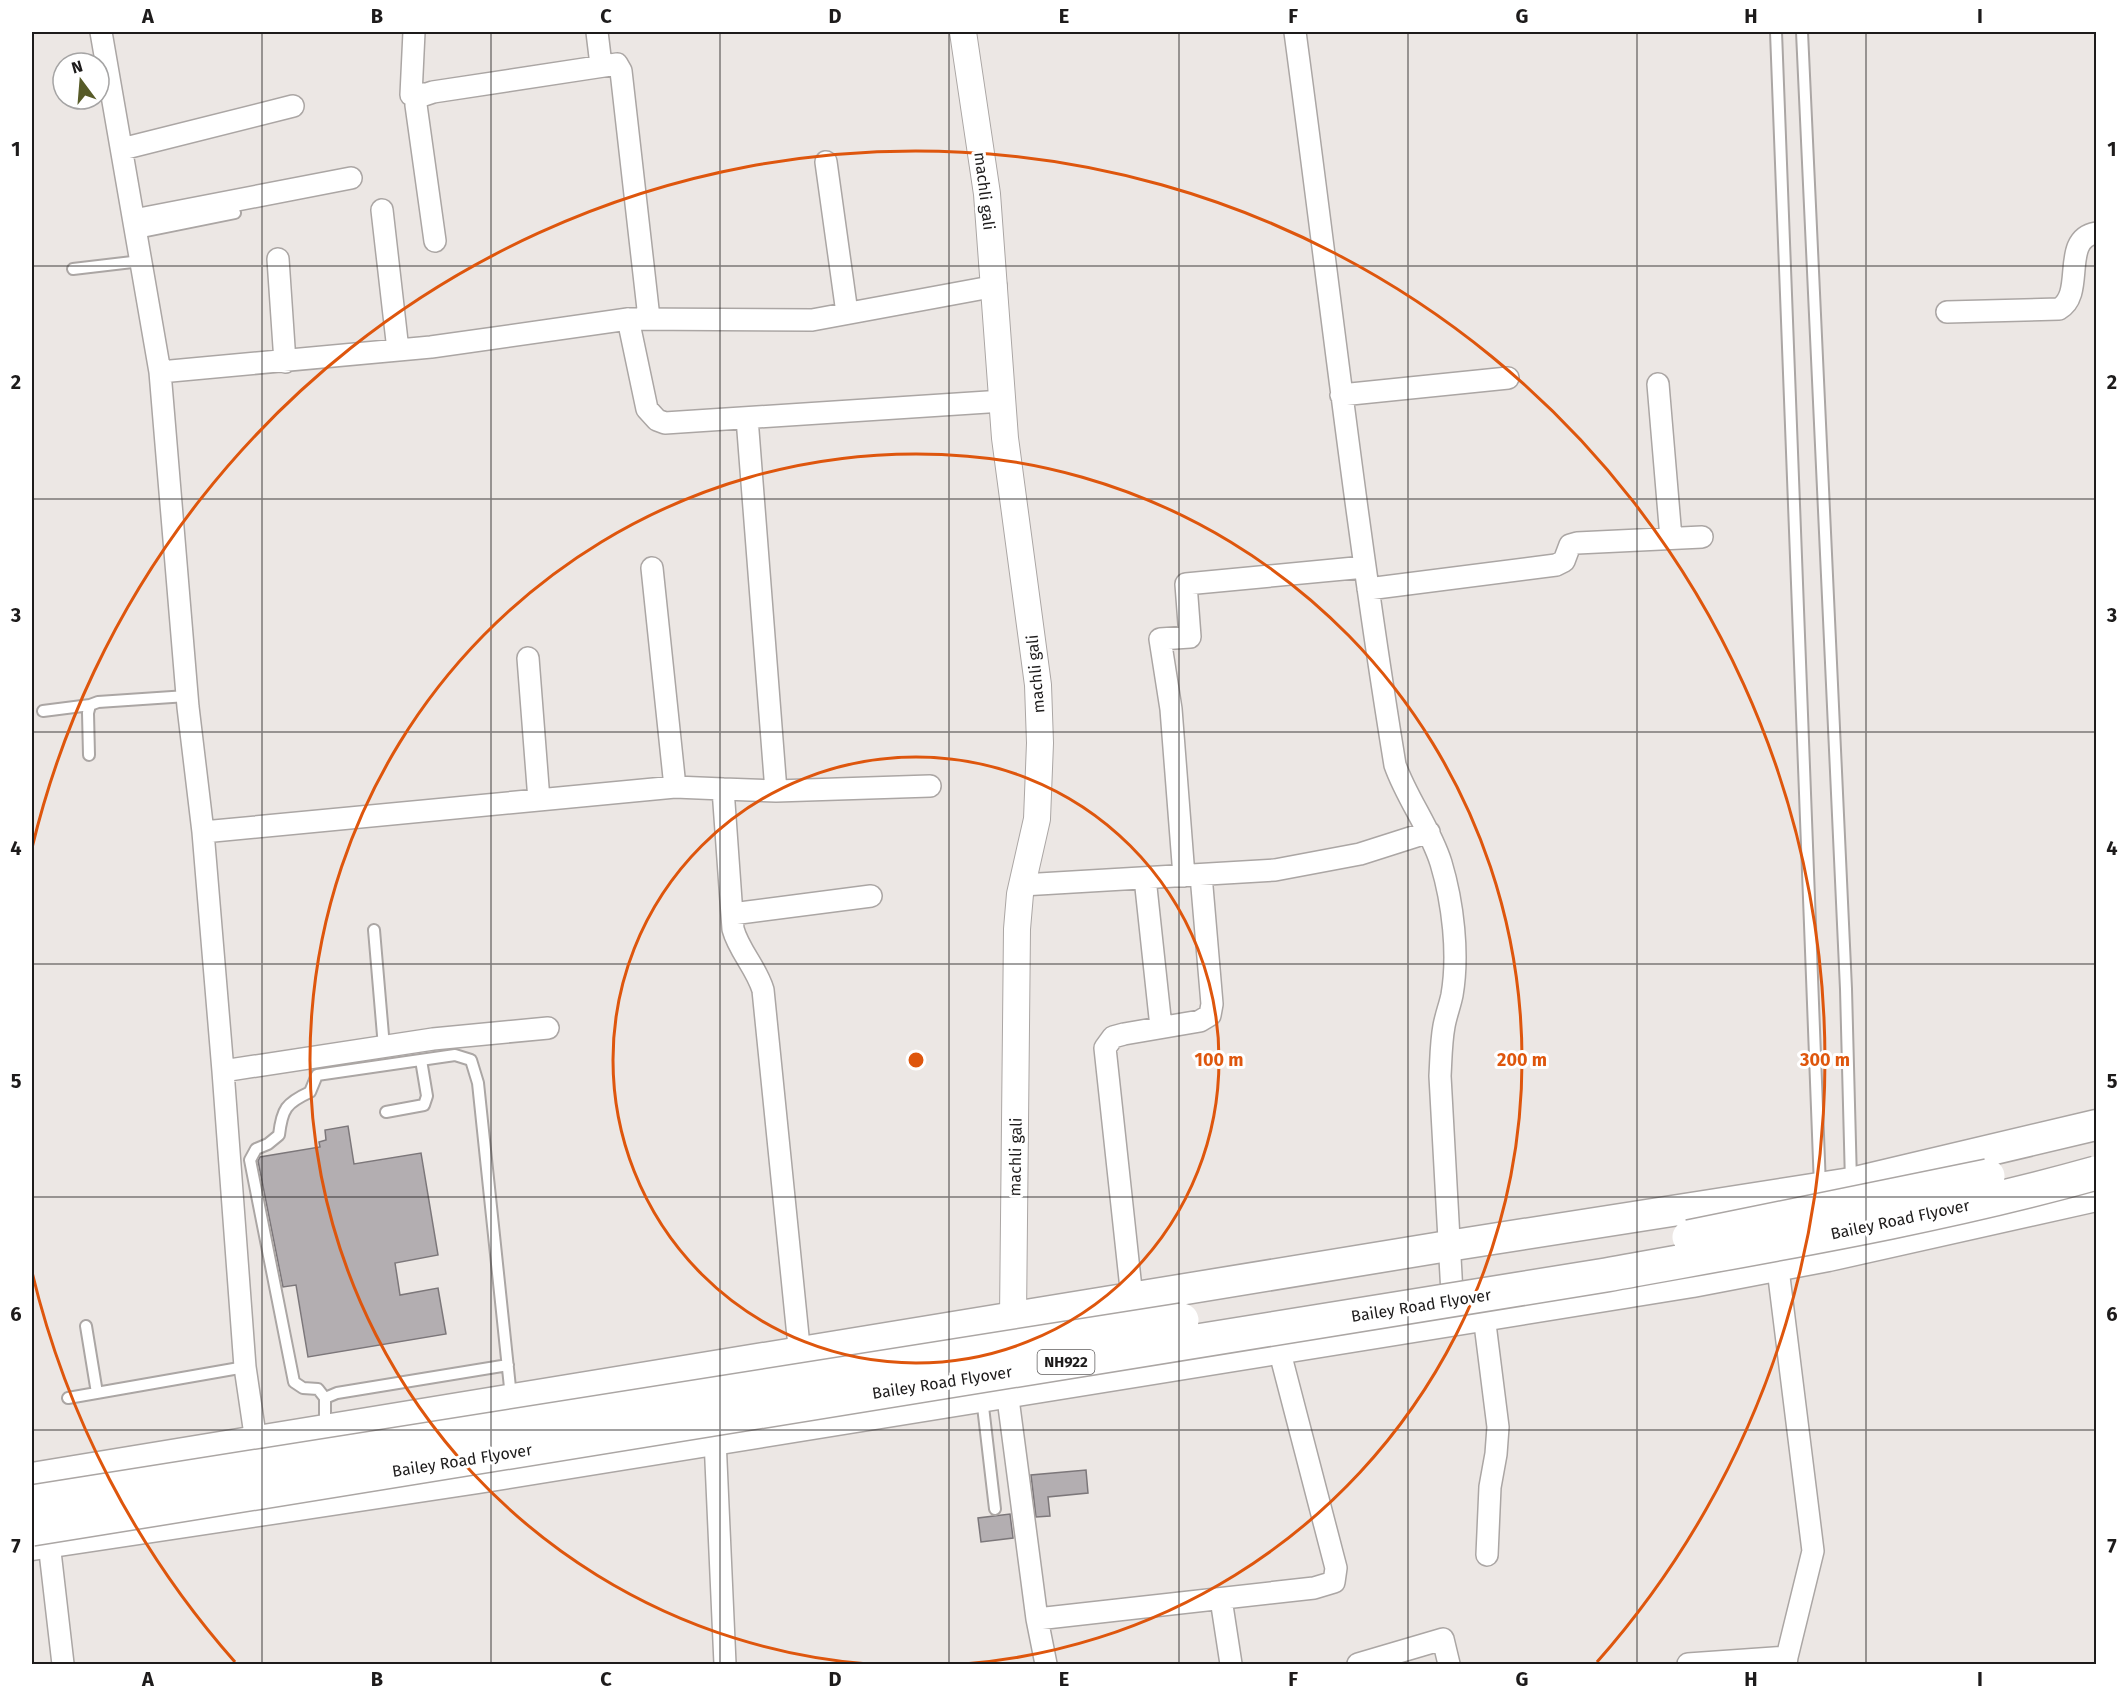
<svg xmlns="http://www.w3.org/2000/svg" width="2128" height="1696" font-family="'Fira Sans',sans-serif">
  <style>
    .building { fill: #b3aeb1; stroke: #7c777a; stroke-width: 1.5 }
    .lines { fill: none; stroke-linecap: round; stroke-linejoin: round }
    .service-casing { stroke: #aba6a4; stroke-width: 14 }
    .minor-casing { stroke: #aba6a4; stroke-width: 24 }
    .tertiary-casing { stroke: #aba6a4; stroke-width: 28 }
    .secondary-casing { stroke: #aba6a4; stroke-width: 33 }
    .service { stroke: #fff; stroke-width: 10 }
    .minor { stroke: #fff; stroke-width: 21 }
    .tertiary { stroke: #fff; stroke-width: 26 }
    .secondary { stroke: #fff; stroke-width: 30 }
    .trunk-bridge-casing { stroke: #aba6a4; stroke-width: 36; stroke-linecap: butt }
    .trunk-bridge { stroke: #fff; stroke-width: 33 }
    .grid { fill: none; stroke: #1d1b1b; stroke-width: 1.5; stroke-opacity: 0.55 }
    .ring { fill: none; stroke: #de560d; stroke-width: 3 }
    .labels { text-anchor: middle; stroke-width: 6; stroke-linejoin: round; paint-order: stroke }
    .shield { fill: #fff; stroke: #615f5f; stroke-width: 1.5 }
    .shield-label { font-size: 15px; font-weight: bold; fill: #1d1b1b }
    .street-label { font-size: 16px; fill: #1d1b1b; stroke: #fff }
    .centre { fill: #de560d; stroke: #fff; stroke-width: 3 }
    .ring-label { font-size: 18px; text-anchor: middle; font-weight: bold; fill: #de560d; stroke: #fff; stroke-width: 6; stroke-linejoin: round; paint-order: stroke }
    .neatline { fill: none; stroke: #1d1b1b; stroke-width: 2 }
    .grid-label { font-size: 20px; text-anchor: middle; font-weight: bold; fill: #1d1b1b }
  </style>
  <rect width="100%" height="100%" fill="#ece7e4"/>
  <path class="building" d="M348 1126 354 1164 421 1153 438 1255 395 1263 400 1295 438 1288 446 1334 308 1357 296 1285 283 1287 258 1161 260 1157 320 1147 319 1142 326 1140 325 1130Z
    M1086 1470 1088 1493 1048 1497 1050 1516 1036 1517 1031 1475Z
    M1010 1514 1013 1538 981 1542 978 1518Z"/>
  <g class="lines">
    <defs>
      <path id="service" d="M1776 32 1820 1187
        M1802 32 1846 989 1851 1182
        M136 233 235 213
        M73 269 141 261
        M43 711 90 705
        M89 755 88 713 90 705 98 702 187 696
        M374 930 384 1047
        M386 1112 424 1105 427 1096 421 1060
        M86 1326 97 1393
        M68 1398 245 1367
        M325 1398 318 1389 303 1388 294 1382 250 1160 256 1149 268 1144 279 1135C282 1109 286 1103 310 1092L317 1075 455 1055 471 1060 478 1083 511 1397
        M982 1398 995 1509
        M325 1429V1398L337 1393 508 1365"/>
      <path id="minor" d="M101 32 160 372 188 707 203 832 223 1071 245 1367 258 1455
        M414 32 411 95 424 94
        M597 32 601 65
        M1295 32C1328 276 1355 521 1395 765 1407 799 1430 828 1441 863 1453 903 1459 954 1452 995 1450 1005 1446 1015 1444 1026 1441 1042 1441 1059 1440 1076L1453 1312
        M122 149 293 106
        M826 162 847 313
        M382 210 398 350
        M134 220 351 178
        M435 241 416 105 418 97 433 92 617 64 621 71 649 318
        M278 259 285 362
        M1947 312 2059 309C2086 294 2060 239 2096 233
        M628 319 647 409 657 420 665 423 1003 401
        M160 372 431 347 628 319 812 320 996 286
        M1658 384 1671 538
        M1341 395 1508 378
        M747 418 776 791
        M652 568 675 787
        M1368 589 1556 565 1564 561 1570 545 1577 543 1702 537
        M528 658 539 800
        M723 789 776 791 930 786
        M203 832 675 787 723 789 733 929C739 951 756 967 763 990L801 1366
        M1184 876 1171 709 1160 639 1190 637 1186 584 1365 567
        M1145 878 1161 1027
        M1022 885 1275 870 1360 854 1429 832
        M732 914 871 896
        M223 1071 433 1039 548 1028
        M1776 1253 1813 1551 1787 1657
        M1132 1298 1105 1048 1113 1037 1124 1034 1200 1021 1210 1015 1212 1004 1201 875
        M1484 1316 1498 1427 1496 1454 1490 1487 1487 1555
        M1007 1391 1037 1619 1314 1588 1334 1582 1336 1568 1279 1349
        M715 1439 725 1664
        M49 1543 63 1664
        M1221 1599 1231 1664
        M1037 1619 1046 1664
        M1358 1664 1443 1639 1449 1664
        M1688 1664 1787 1657 1786 1664"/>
      <path id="tertiary" d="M963 32 987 194 1005 438 1038 685 1040 743 1037 819 1020 894 1017 929 1013 1318"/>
      <path id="secondary" d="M32 1478 1448 1246 1851 1183 2096 1125
        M32 1545 478 1478 1692 1282 1828 1256 2096 1196"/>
    </defs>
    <use href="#service" class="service-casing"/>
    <use href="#minor" class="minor-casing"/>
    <use href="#tertiary" class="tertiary-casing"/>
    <use href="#secondary" class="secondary-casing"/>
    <use href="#service" class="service"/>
    <use href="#minor" class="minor"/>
    <use href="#tertiary" class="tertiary"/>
    <use href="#secondary" class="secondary"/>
    <defs>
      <path id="trunk-bridge" d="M1689 1237 1988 1176
        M32 1502 1182 1320
        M32 1529 1606 1275C1770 1245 1936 1218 2096 1173"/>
    </defs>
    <use href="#trunk-bridge" class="trunk-bridge-casing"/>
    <use href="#trunk-bridge" class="trunk-bridge"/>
  </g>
  <path class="grid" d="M262 32V1664M491 32V1664M720 32V1664M949 32V1664M1179 32V1664M1408 32V1664M1637 32V1664M1866 32V1664M32 266H2096M32 499H2096M32 732H2096M32 964H2096M32 1197H2096M32 1430H2096"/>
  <g class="ring">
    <circle cx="916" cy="1060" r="303"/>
    <path d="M868 1664A606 606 0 1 1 964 1664"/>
    <path d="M235 1662A909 909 0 0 1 32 1272M32 848A909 909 0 1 1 1597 1662"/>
  </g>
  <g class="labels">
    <rect class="shield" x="1037.5" y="1350" width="57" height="24" rx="4.5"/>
    <g class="shield-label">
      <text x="1066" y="1367">NH922</text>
    </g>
    <g class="street-label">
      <text transform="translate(985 191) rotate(83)" y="6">machli gali</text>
      <text transform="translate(1035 674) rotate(-95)" y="6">machli gali</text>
      <text transform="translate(1015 1157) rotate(-89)" y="6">machli gali</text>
      <text transform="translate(1900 1219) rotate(-12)" y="6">Bailey Road Flyover</text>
      <text transform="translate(1421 1305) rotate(-9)" y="6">Bailey Road Flyover</text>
      <text transform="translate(942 1382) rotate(-9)" y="6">Bailey Road Flyover</text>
      <text transform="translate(462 1460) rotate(-9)" y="6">Bailey Road Flyover</text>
    </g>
  </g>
  <circle cx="916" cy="1060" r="9" class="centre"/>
  <g class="ring-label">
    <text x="1219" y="1066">100 m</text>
    <text x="1522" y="1066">200 m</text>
    <text x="1825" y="1066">300 m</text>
  </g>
  <rect width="2128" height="1696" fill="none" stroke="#ffffff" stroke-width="66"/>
  <g transform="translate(81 81) rotate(344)"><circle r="28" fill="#ffffff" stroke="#a5a4a4" stroke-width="1.5"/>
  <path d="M0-4.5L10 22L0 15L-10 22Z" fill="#575b28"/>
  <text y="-9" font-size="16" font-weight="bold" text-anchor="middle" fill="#1d1b1b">N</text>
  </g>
  <rect x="33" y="33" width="2062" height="1630" class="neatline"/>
  <g class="grid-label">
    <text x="148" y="23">A</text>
    <text x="377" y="23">B</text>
    <text x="606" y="23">C</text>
    <text x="835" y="23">D</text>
    <text x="1064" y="23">E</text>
    <text x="1293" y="23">F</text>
    <text x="1522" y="23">G</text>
    <text x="1751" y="23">H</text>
    <text x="1980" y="23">I</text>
    <text x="16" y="156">1</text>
    <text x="2112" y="156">1</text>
    <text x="16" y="389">2</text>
    <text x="2112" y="389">2</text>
    <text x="16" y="622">3</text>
    <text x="2112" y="622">3</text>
    <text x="16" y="855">4</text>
    <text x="2112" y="855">4</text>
    <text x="16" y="1088">5</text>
    <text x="2112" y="1088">5</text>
    <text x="16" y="1321">6</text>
    <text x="2112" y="1321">6</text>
    <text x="16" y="1553">7</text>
    <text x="2112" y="1553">7</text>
    <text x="148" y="1686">A</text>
    <text x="377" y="1686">B</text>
    <text x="606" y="1686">C</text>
    <text x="835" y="1686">D</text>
    <text x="1064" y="1686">E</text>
    <text x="1293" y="1686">F</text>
    <text x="1522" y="1686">G</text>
    <text x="1751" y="1686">H</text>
    <text x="1980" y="1686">I</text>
  </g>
</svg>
